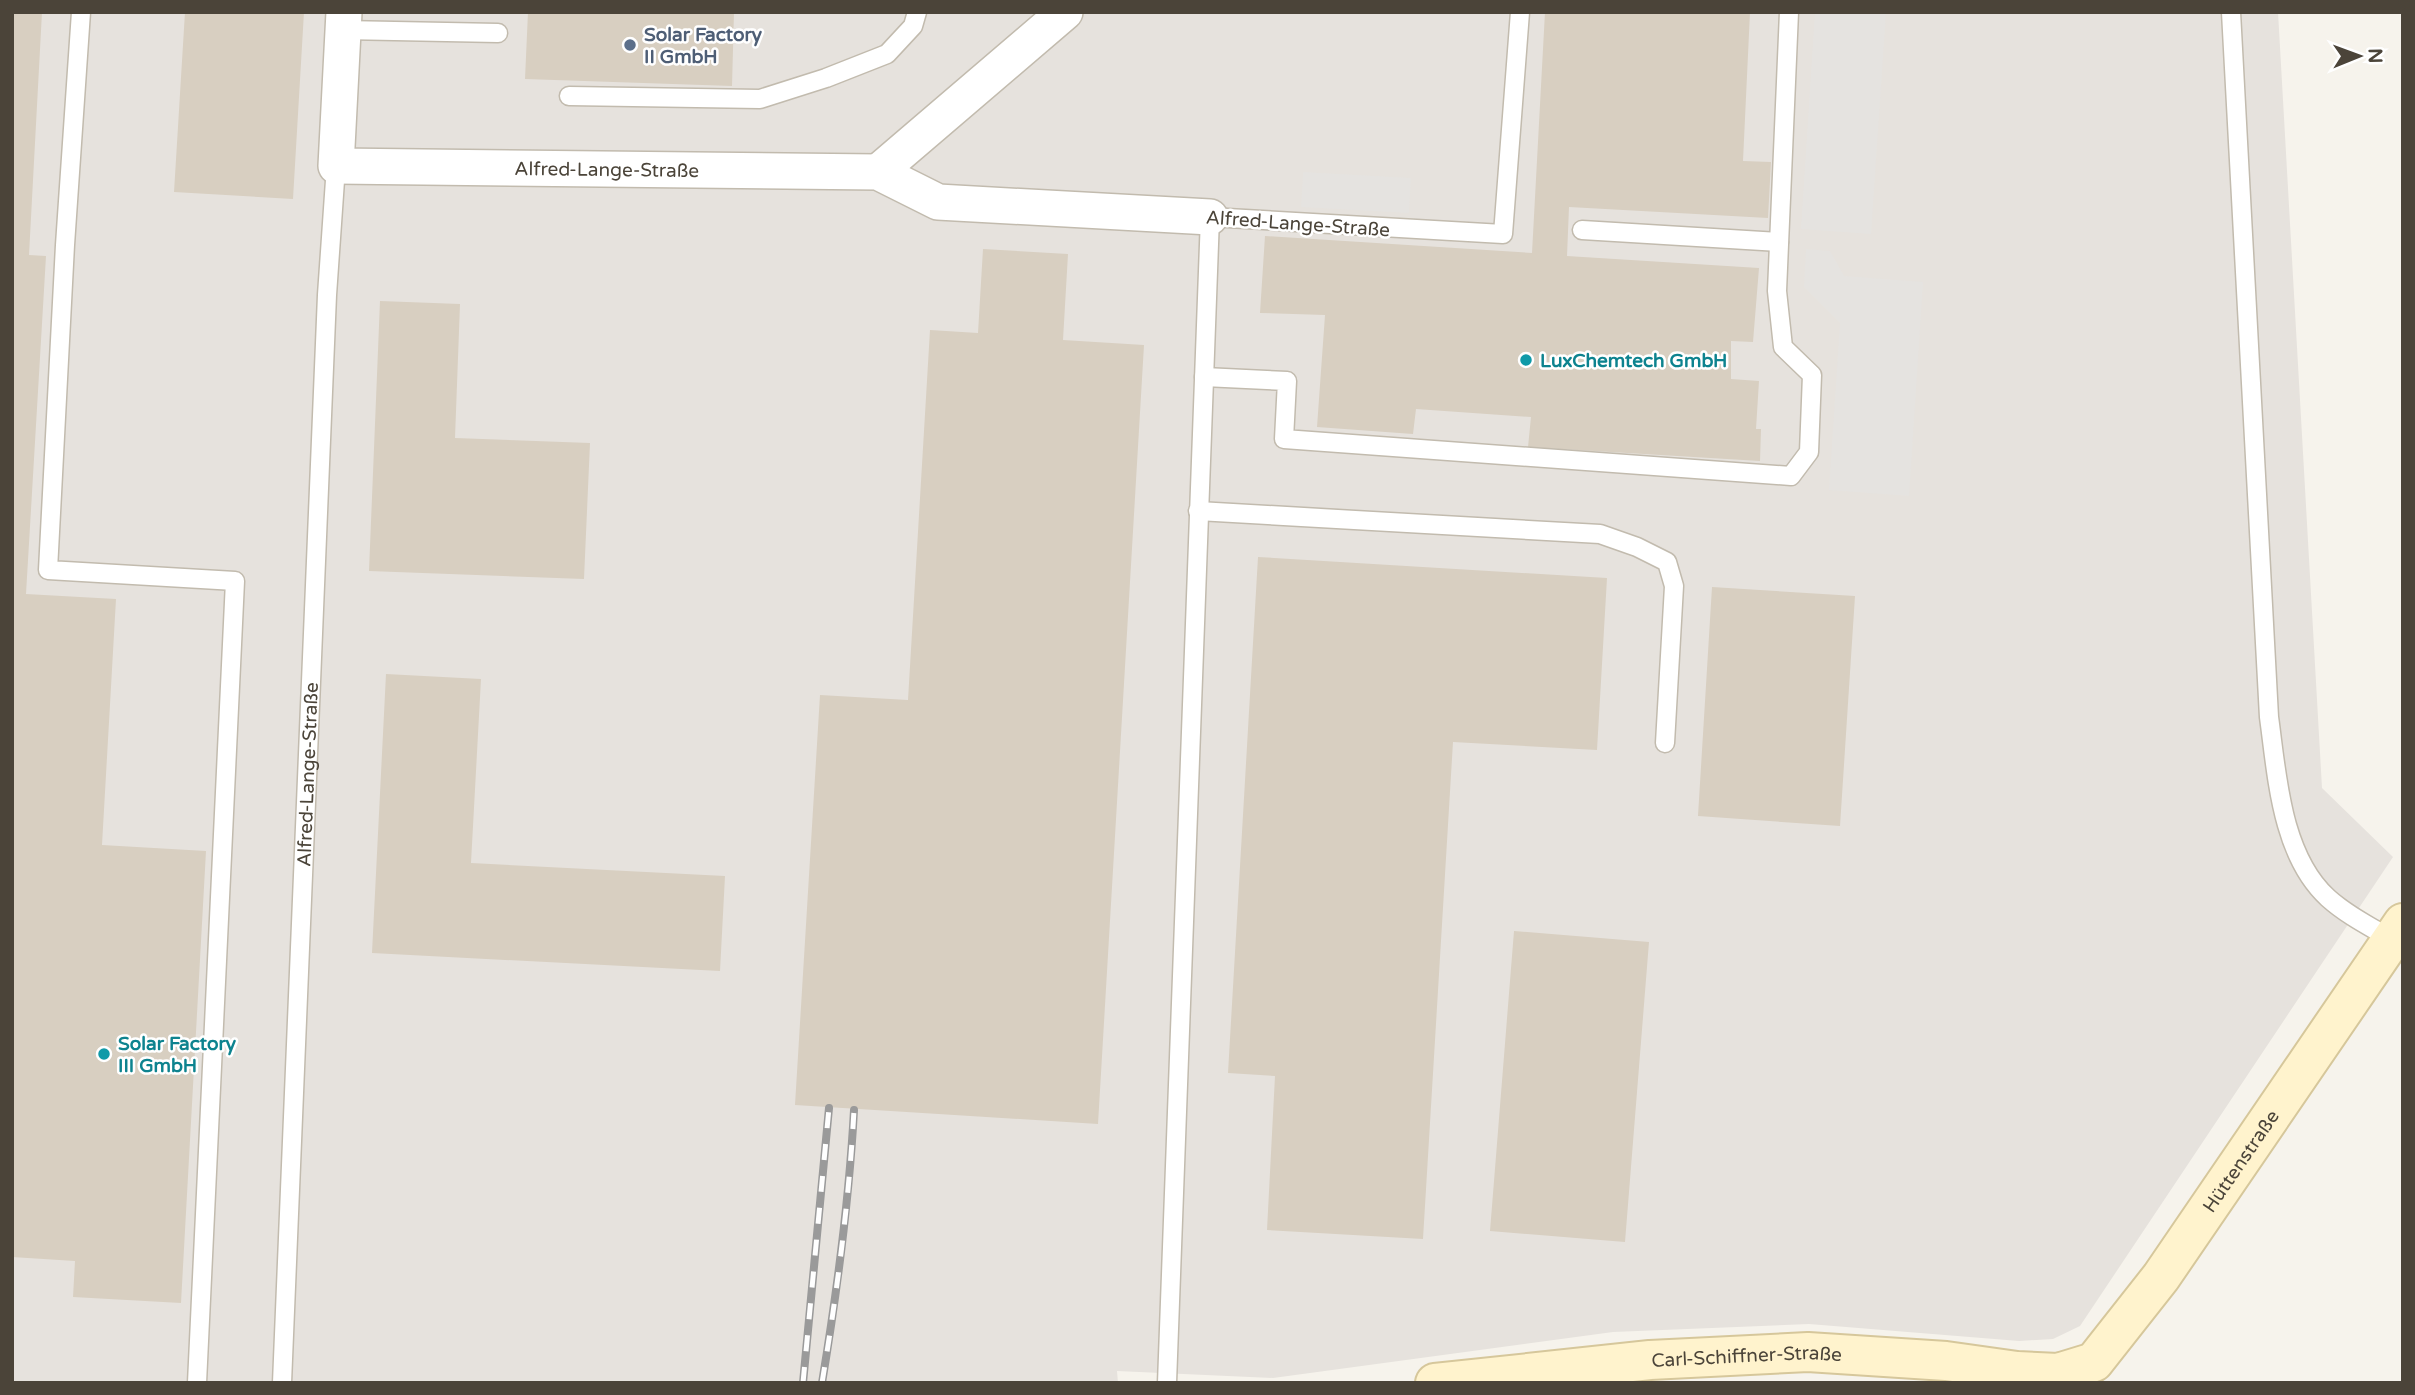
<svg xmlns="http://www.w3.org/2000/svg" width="2415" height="1395" font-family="'Varela Round',sans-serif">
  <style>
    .industrial { fill: #e6e2dd }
    .parking { fill: #e5e3e0 }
    .building { fill: #d8cfc1 }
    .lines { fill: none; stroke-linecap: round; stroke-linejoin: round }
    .lane-casing { stroke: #c2bbae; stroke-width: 21 }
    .street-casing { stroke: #c2bbae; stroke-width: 38 }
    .secondary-casing { stroke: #d6c79b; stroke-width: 42 }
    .lane { stroke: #fff; stroke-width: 18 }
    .street { stroke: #fff; stroke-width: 35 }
    .secondary { stroke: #fff3cd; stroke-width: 38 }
    .rail-casing { stroke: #9a9a9a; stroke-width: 8 }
    .rail { stroke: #fff; stroke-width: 5; stroke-dasharray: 16; stroke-linecap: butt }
    .service-dot { fill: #5c6f8a; stroke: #fff; stroke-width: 2.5 }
    .culture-dot { fill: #0f9aa8; stroke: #fff; stroke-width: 2.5 }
    .labels { text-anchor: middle; stroke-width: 5; stroke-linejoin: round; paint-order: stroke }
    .service-label { font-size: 19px; font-weight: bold; fill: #4e5e75; stroke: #fff; text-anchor: start }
    .street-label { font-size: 19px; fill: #4b4439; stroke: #fff }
    .culture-label { font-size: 19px; font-weight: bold; fill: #0d838f; stroke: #fff; text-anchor: start }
  </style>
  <rect width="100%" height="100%" fill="#f6f3ec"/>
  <path class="industrial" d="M12 12H2278L2322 788 2393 857 2080 1326 2053 1339 2019 1341 1809 1324 1613 1332 1273 1378 1117 1371 1118 1383H12Z"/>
  <path class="parking" d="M1815 12H1886L1871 234 1801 229Z
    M1303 172 1411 178 1409 213 1301 207Z
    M1806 249 1830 251 1844 276 1923 282 1909 496 1829 490 1840 323 1804 287Z"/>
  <path class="building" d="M12 12H42L29 255 46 256 26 594 116 599 102 845 206 851 181 1303 73 1297 75 1261 12 1257Z
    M185 12H304L293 199 174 192Z
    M528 12H734L732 86 525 79Z
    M1545 12H1750L1743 161 1771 162 1768 218 1569 207 1567 256 1759 268 1753 342 1731 341V379L1759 381 1756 429H1761L1760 461 1528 447 1531 417 1416 409 1413 434 1317 427 1325 315 1260 313 1265 236 1532 253Z
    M983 249 1068 254 1063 340 1144 345 1098 1124 795 1105 820 695 908 700 930 330 978 333Z
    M380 301 460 304 455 438 590 443 584 579 369 571Z
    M1258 557 1607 578 1597 750 1453 742 1423 1239 1267 1230 1275 1076 1228 1073Z
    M1712 587 1855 596 1840 826 1698 816Z
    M386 674 481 679 471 863 725 876 720 971 372 953Z
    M1514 931 1649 942 1625 1242 1490 1231Z"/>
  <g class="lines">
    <defs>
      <g id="lane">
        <path d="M81 12 65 245 48 570 235 581 197 1383"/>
        <path d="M2231 12 2269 717C2277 775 2281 855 2328 898 2347 915 2369 926 2391 939"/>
        <path d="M343 30 498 33"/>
        <path d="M569 96 760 99 826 78 887 54 913 26 917 12"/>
        <path d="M1582 230 1779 242"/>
        <path d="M1204 377 1287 381 1284 439 1791 476 1809 452 1812 375 1783 347 1777 291 1789 12"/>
        <path d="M1198 511 1600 534 1637 547 1667 562 1674 586 1665 743"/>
        <path id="s1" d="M282 1383 327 295 336 166"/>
        <path d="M1167 1383 1210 217 1503 234 1520 12"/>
      </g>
      <g id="street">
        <path id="s2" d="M344 12 336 166 878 172 938 202 1210 217"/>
        <path d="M878 172 1065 12"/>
      </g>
      <g id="secondary">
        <path id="s3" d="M1435 1383 1650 1360 1808 1352 1946 1361 2017 1371 2058 1373 2094 1362 2161 1277 2403 923"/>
      </g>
    </defs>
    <use href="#lane" class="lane-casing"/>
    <use href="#street" class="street-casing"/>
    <use href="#secondary" class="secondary-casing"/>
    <use href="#lane" class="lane"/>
    <use href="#street" class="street"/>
    <use href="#secondary" class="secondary"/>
    <defs>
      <path id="rail" d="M803 1383 829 1108
        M822 1383C837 1292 849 1202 854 1110"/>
    </defs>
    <use href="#rail" class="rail-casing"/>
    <use href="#rail" class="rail"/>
  </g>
  <circle class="service-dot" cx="630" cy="45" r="7"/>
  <g class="culture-dot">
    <circle cx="1526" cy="360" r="7"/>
    <circle cx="104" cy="1054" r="7"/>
  </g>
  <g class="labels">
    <g class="service-label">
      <text x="644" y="41">Solar Factory<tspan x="644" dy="22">II GmbH</tspan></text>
    </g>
    <g class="street-label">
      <text dy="7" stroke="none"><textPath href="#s2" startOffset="425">Alfred-Lange-Straße</textPath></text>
      <text transform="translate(1298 223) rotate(4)" y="7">Alfred-Lange-Straße</text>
      <text dy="7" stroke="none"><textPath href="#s1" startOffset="609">Alfred-Lange-Straße</textPath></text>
      <text dy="7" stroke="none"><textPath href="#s3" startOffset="912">Hüttenstraße</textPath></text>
      <text dy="7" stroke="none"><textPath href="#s3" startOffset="313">Carl-Schiffner-Straße</textPath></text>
    </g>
    <g class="culture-label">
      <text x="1540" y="367">LuxChemtech GmbH</text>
      <text x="118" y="1050">Solar Factory<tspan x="118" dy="22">III GmbH</tspan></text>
    </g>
  </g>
  <rect width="2415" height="1395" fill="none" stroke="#4b4439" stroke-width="28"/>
  <g transform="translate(2359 56) rotate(89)" stroke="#ffffff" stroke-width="5" paint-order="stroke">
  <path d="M0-5L12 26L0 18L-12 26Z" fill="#4b4439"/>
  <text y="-10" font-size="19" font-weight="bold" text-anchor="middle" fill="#4b4439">N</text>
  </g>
</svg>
